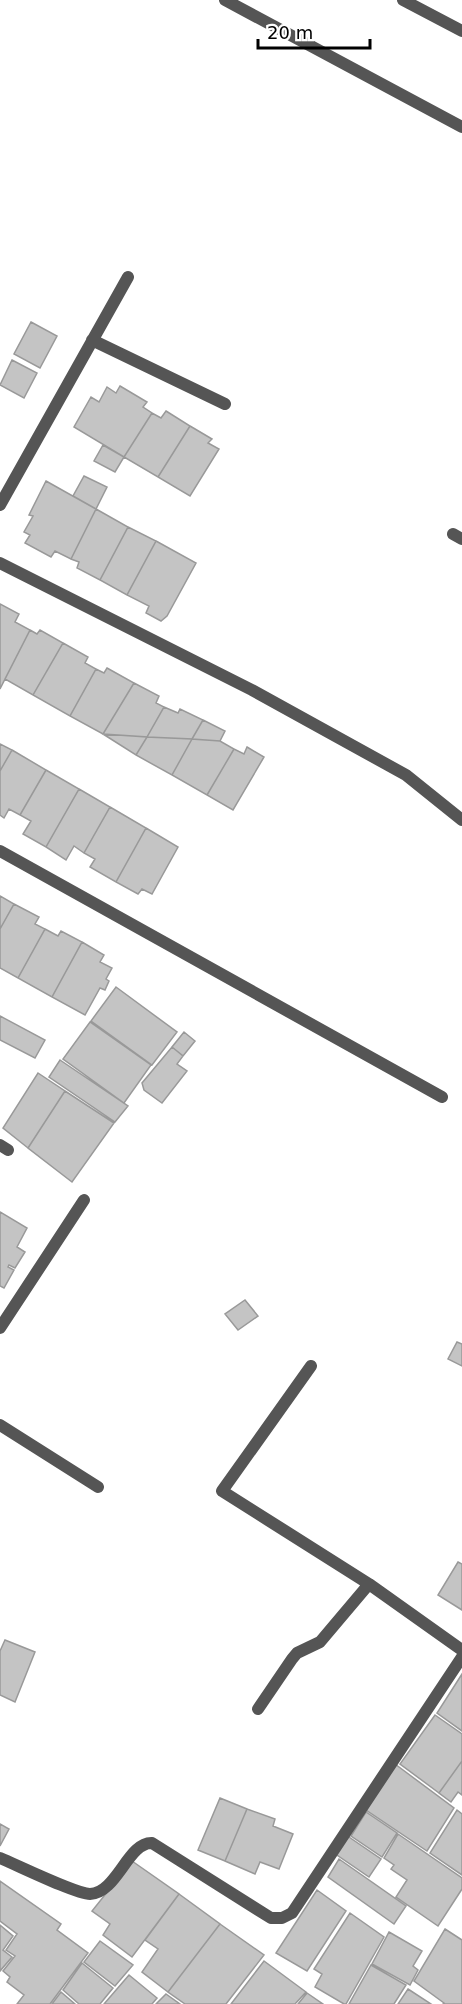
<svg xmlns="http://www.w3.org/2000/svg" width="462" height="2004" font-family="'DejaVu Sans',sans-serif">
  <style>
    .building { fill: #c4c4c4; stroke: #999; stroke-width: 1.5 }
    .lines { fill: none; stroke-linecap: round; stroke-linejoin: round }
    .service { stroke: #555; stroke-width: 12 }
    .minor { stroke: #555; stroke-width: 12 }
  </style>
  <rect width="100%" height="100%" fill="#fff"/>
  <path class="building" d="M31 322 57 336 40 368 14 354Z
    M12 360 37 373 24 398 0 385Z
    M120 386 147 402 143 407 152 413 124 457 74 427 91 397 99 402 107 387 116 393Z
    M166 411 190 426 158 477 124 457 152 413 161 418Z
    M190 426 212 439 208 443 219 449 190 496 158 477Z
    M103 445 124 457 115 472 94 461Z
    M84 476 107 487 96 509 73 496Z
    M46 481 96 509 71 559 55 551 51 557 25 543 30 535 24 532 33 516 29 515Z
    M96 509 128 527 100 580 77 568 79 562 71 559Z
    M128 527 156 541 127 595 100 580Z
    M156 541 196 563 167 616 161 621 146 613 149 606 127 595Z
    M0 604 19 614 15 622 30 630 0 689Z
    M30 630 37 634 40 630 63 643 33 695 5 679Z
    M63 643 88 657 85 663 96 669 70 716 33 695Z
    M107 668 134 683 103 734 70 716 96 669 104 673Z
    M134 683 159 696 156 703 164 707 147 737 103 734Z
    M164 707 178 713 180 709 203 720 192 739 147 737Z
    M203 720 225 731 220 741 192 739Z
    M103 734 147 737 136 755Z
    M147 737 192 739 172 775 136 755Z
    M192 739 220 741 234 749 207 795 172 775Z
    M0 744 12 750 0 771Z
    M247 747 264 757 233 810 207 795 234 749 244 754Z
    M12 750 46 770 20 815 9 809 4 818 0 815V771Z
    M46 770 79 789 46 847 23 834 31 821 20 815Z
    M79 789 110 807 84 853 74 846 66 860 46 847Z
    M110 807 146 828 116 882 90 867 95 859 84 853Z
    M146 828 178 847 152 894 142 889 138 894 116 882Z
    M0 896 14 904 0 929Z
    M14 904 39 917 35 924 45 929 18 978 0 968V929Z
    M45 929 58 936 61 931 82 942 52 997 18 978Z
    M82 942 104 955 100 962 112 968 106 979 109 981 105 990 100 988 85 1015 52 997Z
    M116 987 177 1032 152 1065 91 1021Z
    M0 1016 45 1040 35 1058 0 1040Z
    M90 1022 151 1065 124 1103 63 1059Z
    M184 1032 195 1041 183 1056 172 1047Z
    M172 1047 183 1056 177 1064 187 1071 162 1103 144 1090 142 1083Z
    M60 1060 128 1106 115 1122 49 1077Z
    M38 1073 65 1091 28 1148 3 1128Z
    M65 1091 114 1123 72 1182 28 1148Z
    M0 1212 27 1228 17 1247 25 1252 15 1268 9 1265 8 1267 14 1270 4 1288 0 1286Z
    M245 1300 258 1316 238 1330 225 1314Z
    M457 1342 462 1344V1366L448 1359Z
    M458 1562 462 1564V1610L438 1595Z
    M5 1640 35 1652 15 1702 0 1695V1651Z
    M462 1674V1731L437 1713Z
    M435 1715 462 1734V1761L439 1793 400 1764Z
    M462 1761V1795L458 1792 451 1802 439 1793Z
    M395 1764 454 1808 427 1851 366 1810Z
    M220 1798 247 1809 225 1861 198 1850Z
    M247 1809 275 1819 273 1826 293 1834 279 1869 260 1862 255 1874 225 1861Z
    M457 1810 462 1814V1875L430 1853Z
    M366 1812 397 1833 382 1857 351 1836Z
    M0 1824 9 1829 0 1846Z
    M398 1834 462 1878V1889L438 1926 396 1897 407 1880 391 1869 394 1865 384 1858Z
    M346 1835 381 1859 369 1877 334 1853Z
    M339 1859 406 1906 394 1924 328 1877Z
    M132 1861 179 1894 132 1957 103 1935 110 1924 92 1911Z
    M0 1881 61 1924 57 1930 88 1953 50 2004H17L24 1995 7 1982 10 1977 3 1971 15 1956 6 1950 17 1934 0 1921Z
    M317 1890 346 1911 307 1971 276 1953Z
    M179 1894 220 1924 168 1992 142 1972 158 1949 145 1940Z
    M350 1913 384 1937 346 2004H344L315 1987 322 1974 314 1969Z
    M220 1924 264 1955 226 2004H185L168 1992Z
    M0 1925 13 1936 3 1950 12 1957 0 1971Z
    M445 1929 462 1940V2004H443L444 2003 414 1981Z
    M389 1932 422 1951 413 1966 418 1970 410 1985 372 1964Z
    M100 1941 133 1965 115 1986 84 1962Z
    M264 1961 306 1992 295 2004H231Z
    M82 1963 113 1988 100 2004H79L63 1990Z
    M371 1965 406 1985 394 2004H349Z
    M129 1975 157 1998 152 2004H104Z
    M408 1989 431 2004H398Z
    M61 1992 75 2004H52Z
    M307 1993 323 2004H298Z
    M166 1994 180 2004H156Z"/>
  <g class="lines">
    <path class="service" d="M225 0 462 127
      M403 0 462 31
      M0 1425 98 1487"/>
    <path class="minor" d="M92 340 225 404
      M0 505 128 277
      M453 534 462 539
      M0 563 252 690 406 775 462 820
      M0 851 442 1097
      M0 1145 8 1150
      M0 1328 84 1200
      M311 1366 222 1491 369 1584 462 1650
      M258 1709 292 1659 297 1653 320 1642 369 1584
      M0 1858C17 1865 76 1894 90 1894 117 1893 128 1842 152 1843L271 1918H282L292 1913 462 1657"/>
  </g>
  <path d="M258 39v9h112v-9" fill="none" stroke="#000000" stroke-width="3"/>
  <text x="267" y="39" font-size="18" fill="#000000" stroke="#ffffff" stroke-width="4.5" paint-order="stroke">20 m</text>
</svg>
